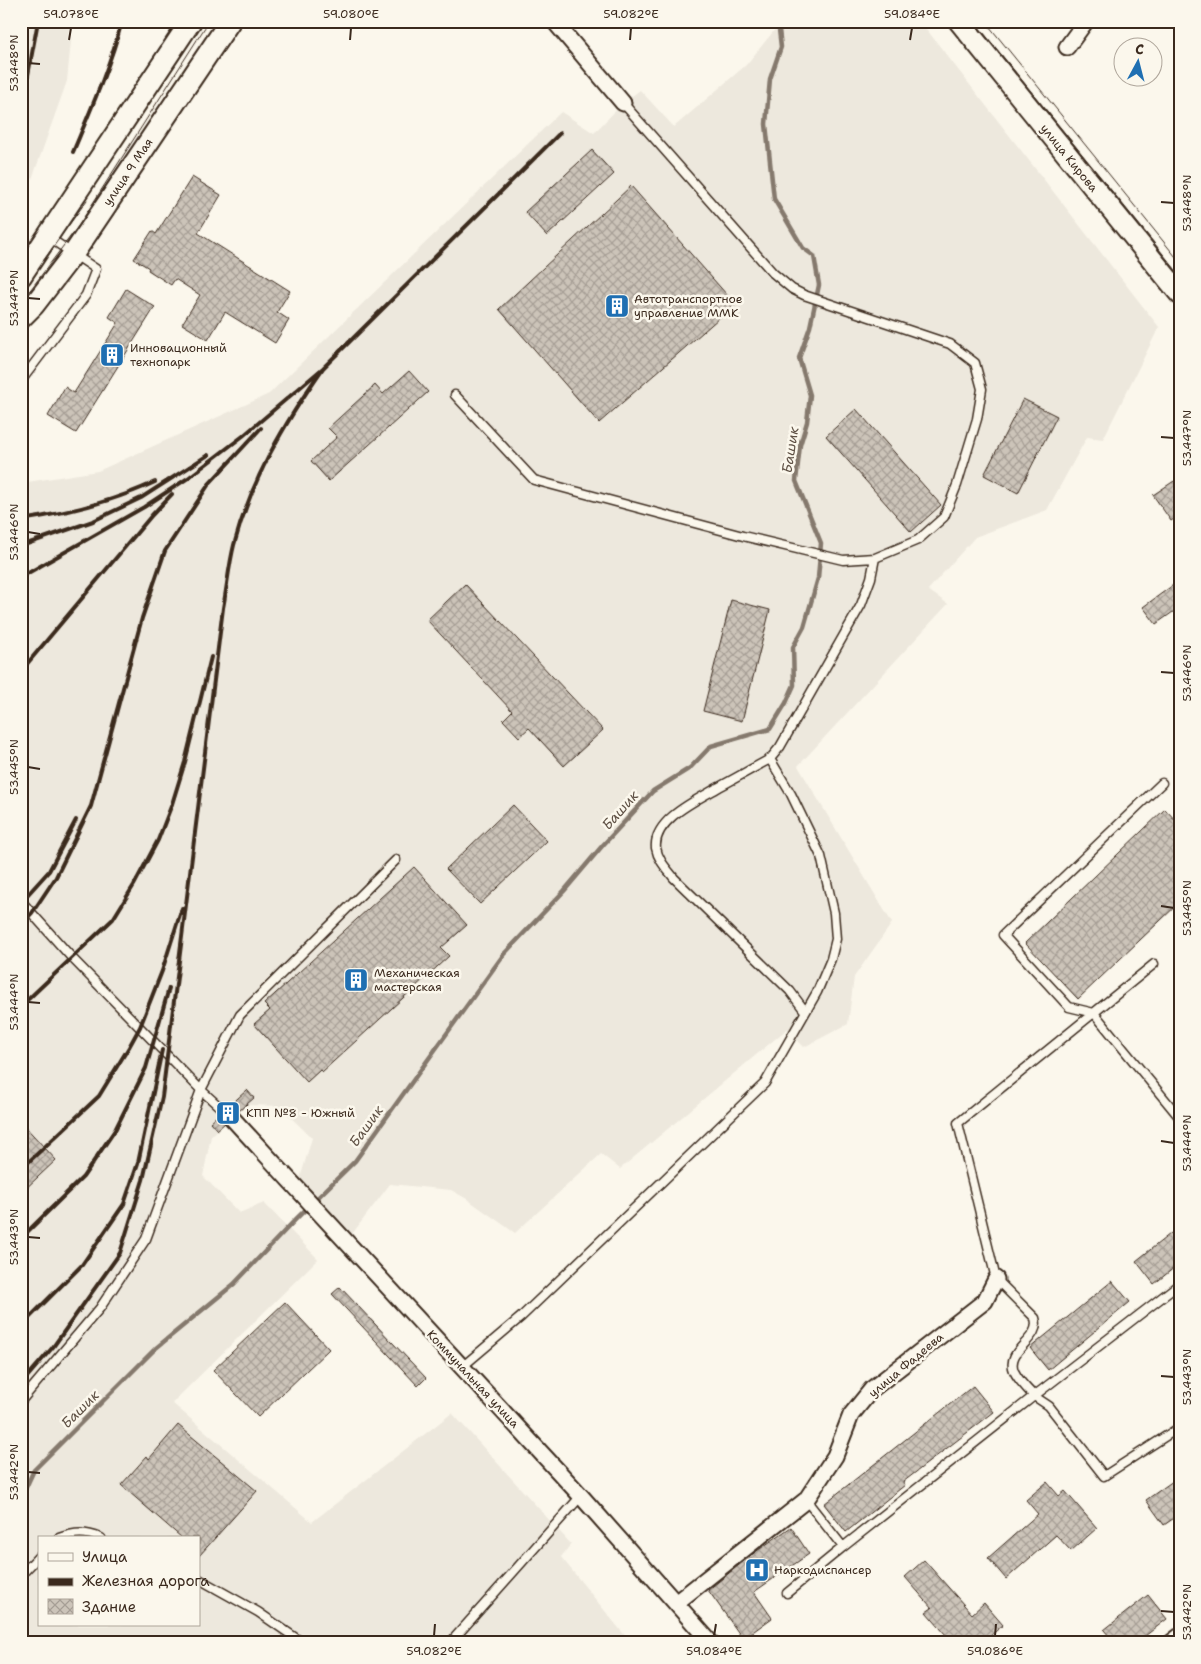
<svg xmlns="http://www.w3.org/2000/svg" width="1201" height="1664" font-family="'Shantell Sans',sans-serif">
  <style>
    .built { fill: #ede8dd; fill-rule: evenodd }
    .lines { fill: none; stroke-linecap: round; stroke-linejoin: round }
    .stream { stroke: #85796d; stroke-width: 4.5 }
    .building { fill: url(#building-cross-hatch); stroke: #3b2a1e }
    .lane-casing { stroke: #3b2a1e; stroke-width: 11 }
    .street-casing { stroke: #3b2a1e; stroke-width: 19 }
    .secondary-casing { stroke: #3b2a1e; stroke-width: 24 }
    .lane { stroke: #fbf7ec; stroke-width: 8 }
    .street { stroke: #fbf7ec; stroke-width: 15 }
    .secondary { stroke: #fbf7ec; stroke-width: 20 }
    .tram { stroke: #3b2a1e; stroke-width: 1 }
    .rail { stroke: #3b2a1e; stroke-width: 4 }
    .ticks { fill: none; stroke: #3b2a1e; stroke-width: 2 }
    .labels { text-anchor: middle; stroke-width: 5; stroke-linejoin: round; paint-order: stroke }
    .street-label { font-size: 12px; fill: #3b2a1e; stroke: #fbf7ec }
    .poi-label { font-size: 12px; fill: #3b2a1e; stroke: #fbf7ec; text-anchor: start }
    .water-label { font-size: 14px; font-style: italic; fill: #605246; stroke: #fbf7ec }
    .neatline { fill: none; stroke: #3b2a1e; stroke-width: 2 }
    .ticks-label { font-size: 12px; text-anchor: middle; fill: #3b2a1e }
  </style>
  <defs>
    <pattern id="building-cross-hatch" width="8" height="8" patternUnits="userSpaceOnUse" patternTransform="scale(1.25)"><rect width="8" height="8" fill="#ccc4b9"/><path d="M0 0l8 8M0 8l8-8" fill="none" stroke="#a79f96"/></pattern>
  </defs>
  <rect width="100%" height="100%" fill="#fbf7ec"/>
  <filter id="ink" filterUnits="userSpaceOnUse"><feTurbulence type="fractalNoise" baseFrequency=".02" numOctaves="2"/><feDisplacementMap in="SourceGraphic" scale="10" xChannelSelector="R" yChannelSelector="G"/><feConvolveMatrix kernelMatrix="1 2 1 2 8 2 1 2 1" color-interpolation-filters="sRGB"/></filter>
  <g filter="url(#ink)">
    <path class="built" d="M21 21H73L67 81 21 210Z
      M782 21H920L1159 327 1103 439 1087 437 1047 510 975 537 928 590 948 604 798 766 892 923 854 977 848 1024 804 1047 787 1029 620 1169 601 1154 515 1233 467 1199 451 1190 390 1184 352 1234 299 1182 312 1138 279 1106 246 1105 211 1136 203 1176 239 1213 264 1203 318 1259 172 1403 312 1522 452 1413 571 1544 561 1557 631 1643H21V483L98 471 269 394 561 112 594 133 623 103 640 90 674 127 746 65ZM39 1538H199V1625H39Z"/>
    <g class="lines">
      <path class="stream" d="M21 1498 34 1470 156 1348 234 1284 297 1218 355 1161 504 954 564 891 603 845 653 791 690 768 711 746 770 729 786 703 794 685 793 647 804 627 818 578 821 543 796 481 800 445 807 422 810 395 799 358 810 327 819 285 814 256 803 248 774 199 766 124 770 79 781 47 778 21"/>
    </g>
    <path class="building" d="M592 150 614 174 547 236 525 212Z
      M192 177 221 195 198 233 290 291 277 312 289 320 275 343 225 312 208 340 182 324 200 295 175 279 171 285 148 270 149 268 134 259 152 231 156 234Z
      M631 186 735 304 599 423 499 309Z
      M126 289 155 307 76 433 48 416 65 387 74 393 118 323 109 317Z
      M409 371 428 392 329 481 311 461 337 437 328 428 375 385 383 394Z
      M1023 399 1057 416 1018 493 984 475Z
      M856 409 941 505 911 532 826 436Z
      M1174 481 1180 490V515L1171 521 1153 495Z
      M1180 580V607L1156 624 1143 607Z
      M465 584 603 730 564 766 529 728 519 737 503 720 512 711 427 620Z
      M731 600 770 610 742 721 703 711Z
      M513 805 547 841 480 904 446 869Z
      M1165 809 1180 825V902L1078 999 1025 943Z
      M414 867 467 925 441 948 449 956 322 1072 320 1070 307 1082 254 1024 270 1010 264 1004Z
      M247 1090 254 1098 239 1111 228 1107Z
      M219 1114 223 1117 225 1123 217 1130 210 1122Z
      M21 1122 56 1160 21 1193Z
      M1180 1226V1263L1154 1284 1136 1261Z
      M1112 1281 1130 1302 1048 1370 1030 1348Z
      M340 1287 426 1378 418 1386 332 1294Z
      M285 1302 329 1349 258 1417 213 1370Z
      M973 1386 994 1412 903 1482 905 1485 846 1532 824 1504Z
      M178 1425 257 1491 199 1556V1538H182L121 1485 147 1456 149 1459Z
      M1180 1476V1514L1164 1525 1146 1500Z
      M1047 1482 1059 1496 1065 1491 1097 1528 1071 1551 1056 1535 1006 1579 988 1558 1038 1514 1026 1500Z
      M791 1527 809 1554 754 1592 772 1618 743 1639 708 1590 754 1553Z
      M924 1560 972 1614 984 1603 1003 1625 982 1643H953L926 1612 932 1608 905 1577Z
      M1148 1595 1167 1619 1136 1643H1115L1104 1630Z"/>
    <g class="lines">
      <defs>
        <path id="lane" d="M21 381 86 295 96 269 48 237
          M455 395 534 480 743 536 843 560 875 558 918 540 944 517 957 485 977 419 982 389 975 363 950 344 804 295 792 289 773 273 623 103
          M1162 783 1003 935 1069 1007 1094 1013 1180 1118
          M21 901 72 958 201 1090 232 1118
          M805 1011 790 991 674 878C667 869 658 860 656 848 653 819 699 799 719 787 736 778 753 768 770 759L780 747 861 605 871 578 875 558
          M1178 1285 1034 1396 1049 1406 1104 1476 1180 1427
          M462 1367 521 1317 765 1083 817 992 831 959 836 939 834 913 821 856 791 794 770 759
          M21 1401 100 1308 146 1239 201 1090 240 1015 396 860
          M806 1500 843 1547 1034 1396C1027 1389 1018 1380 1014 1371 1005 1349 1042 1340 1035 1318L996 1279 958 1123 1154 964
          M59 1538C75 1532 86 1532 101 1538
          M21 1575 39 1556
          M199 1579 258 1612 303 1643
          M787 1593 843 1547
          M450 1643 581 1496"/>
        <path id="street" d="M554 21 623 103
          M1067 47 1086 21
          M232 1118 581 1496 711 1643
          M677 1602 806 1500 835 1456 851 1415 872 1389 985 1301 996 1279
          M1171 1643 1180 1636"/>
        <path id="secondary" d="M959 21 1180 294
          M21 276 191 21
          M21 318 34 305 74 253 230 21"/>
      </defs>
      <use href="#lane" class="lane-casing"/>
      <use href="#street" class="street-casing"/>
      <use href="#secondary" class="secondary-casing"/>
      <use href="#lane" class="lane"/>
      <use href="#street" class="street"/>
      <use href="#secondary" class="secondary"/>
      <path class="tram" d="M974 21 1180 275
        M985 21 1180 262
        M43 261 87 200
        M21 299 31 289 79 225 209 21"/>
      <path class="rail" d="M21 113 38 21
        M73 152C91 109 110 66 122 21
        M21 520C68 513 112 502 155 482
        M21 546 93 521 141 498 208 455
        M21 577 144 507 188 478 243 436 323 368 560 133
        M21 671 152 515 172 494
        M21 902 49 871 76 820
        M21 925 32 913 56 877 91 806 142 618 165 551 209 484 261 428
        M21 1006 113 919 134 885 158 840 172 804 185 762 211 657
        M21 1169 99 1096 129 1047 140 1027 162 971 182 908
        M21 1238 83 1177 115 1130 146 1068 169 988
        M21 1326 82 1265 124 1204 138 1163 162 1050
        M21 1384 53 1347 120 1253 143 1180 162 1097 223 608C227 587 229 565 234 545 252 478 284 424 323 368"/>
    </g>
  </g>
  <path class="ticks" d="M69 40 71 28M350 40 351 28M630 40 631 28M910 40 912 28M28 63 40 64M1161 202 1174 203M28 298 40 299M1161 437 1174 438M28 532 40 534M1161 672 1174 673M28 767 40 769M1161 906 1174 908M28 1002 40 1003M1161 1141 1174 1143M28 1237 40 1238M1161 1376 1174 1377M28 1472 40 1473M1161 1611 1174 1612M434 1636 435 1624M714 1636 716 1624M995 1636 996 1624"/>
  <defs>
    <symbol id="building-square" viewBox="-11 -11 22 22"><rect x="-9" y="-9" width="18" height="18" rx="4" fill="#1f6fb2" stroke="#fbf7ec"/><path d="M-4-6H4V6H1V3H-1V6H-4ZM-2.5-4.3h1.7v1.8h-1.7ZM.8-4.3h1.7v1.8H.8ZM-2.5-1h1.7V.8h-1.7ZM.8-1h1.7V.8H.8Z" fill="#fff"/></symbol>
    <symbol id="hospital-square" viewBox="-11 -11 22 22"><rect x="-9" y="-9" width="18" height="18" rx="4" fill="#1f6fb2" stroke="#fbf7ec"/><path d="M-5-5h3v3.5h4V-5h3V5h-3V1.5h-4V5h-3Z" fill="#fff"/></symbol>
  </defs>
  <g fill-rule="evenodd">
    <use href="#building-square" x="603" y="292" width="28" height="28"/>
    <use href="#building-square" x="98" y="341" width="28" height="28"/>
    <use href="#building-square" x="342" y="966" width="28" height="28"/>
    <use href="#building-square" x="214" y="1099" width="28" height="28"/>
    <use href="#hospital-square" x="743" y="1556" width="28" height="28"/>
  </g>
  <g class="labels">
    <g class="street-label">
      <text transform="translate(1069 158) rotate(51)" y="4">улица Кирова</text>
      <text transform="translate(128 172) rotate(-56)" y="4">улица 9 Мая</text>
      <text transform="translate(906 1365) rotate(-40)" y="4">улица Фадеева</text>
      <text transform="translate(473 1379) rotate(47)" y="4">Коммунальная улица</text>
    </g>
    <g class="poi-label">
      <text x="634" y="303">Автотранспортное<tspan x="634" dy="14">управление ММК</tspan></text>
      <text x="130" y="352">Инновационный<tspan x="130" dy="14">технопарк</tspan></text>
      <text x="374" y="977">Механическая<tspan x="374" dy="14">мастерская</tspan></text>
      <text x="246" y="1117">КПП №8 - Южный</text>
      <text x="774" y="1574">Наркодиспансер</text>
    </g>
    <g class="water-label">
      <text transform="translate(790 450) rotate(-81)" y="5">Башик</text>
      <text transform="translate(620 810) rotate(-48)" y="5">Башик</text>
      <text transform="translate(366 1126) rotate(-54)" y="5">Башик</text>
      <text transform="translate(80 1409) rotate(-45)" y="5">Башик</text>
    </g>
  </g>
  <rect width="1201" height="1664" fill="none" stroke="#fbf7ec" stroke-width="55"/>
  <rect x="38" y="1536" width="162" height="90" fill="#fbf7ec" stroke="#aea59a"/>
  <rect x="48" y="1553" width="25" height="8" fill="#fbf7ec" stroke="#aea59a"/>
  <text x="82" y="1562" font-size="15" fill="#3b2a1e">Улица</text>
  <rect x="48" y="1578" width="25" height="8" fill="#3b2a1e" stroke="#aea59a"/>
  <text x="82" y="1586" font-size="15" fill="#3b2a1e">Железная дорога</text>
  <rect x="48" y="1599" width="25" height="15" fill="url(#building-cross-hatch)" stroke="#aea59a"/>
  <text x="82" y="1612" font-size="15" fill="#3b2a1e">Здание</text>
  <g transform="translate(1138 62) rotate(7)"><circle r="24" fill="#fbf7ec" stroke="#aea59a"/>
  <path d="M0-4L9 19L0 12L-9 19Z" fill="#1f6fb2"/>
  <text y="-8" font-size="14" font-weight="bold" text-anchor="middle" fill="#3b2a1e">С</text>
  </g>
  <rect x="28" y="28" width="1146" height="1608" class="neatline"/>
  <g class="ticks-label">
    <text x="71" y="18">59.078°E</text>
    <text x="351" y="18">59.080°E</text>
    <text x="631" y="18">59.082°E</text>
    <text x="912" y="18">59.084°E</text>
    <text transform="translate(14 63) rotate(-90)" y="4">53.448°N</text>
    <text transform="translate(1187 203) rotate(-90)" y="4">53.448°N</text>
    <text transform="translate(14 298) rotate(-90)" y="4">53.447°N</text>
    <text transform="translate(1187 438) rotate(-90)" y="4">53.447°N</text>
    <text transform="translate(14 532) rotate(-90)" y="4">53.446°N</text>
    <text transform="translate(1187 673) rotate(-90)" y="4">53.446°N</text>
    <text transform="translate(14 767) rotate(-90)" y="4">53.445°N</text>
    <text transform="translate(1187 908) rotate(-90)" y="4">53.445°N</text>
    <text transform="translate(14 1002) rotate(-90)" y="4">53.444°N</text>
    <text transform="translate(1187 1143) rotate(-90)" y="4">53.444°N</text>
    <text transform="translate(14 1237) rotate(-90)" y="4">53.443°N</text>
    <text transform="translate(1187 1377) rotate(-90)" y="4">53.443°N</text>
    <text transform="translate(14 1472) rotate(-90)" y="4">53.442°N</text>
    <text transform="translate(1187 1612) rotate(-90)" y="4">53.442°N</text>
    <text x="434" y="1655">59.082°E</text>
    <text x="714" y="1655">59.084°E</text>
    <text x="995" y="1655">59.086°E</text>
  </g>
</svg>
